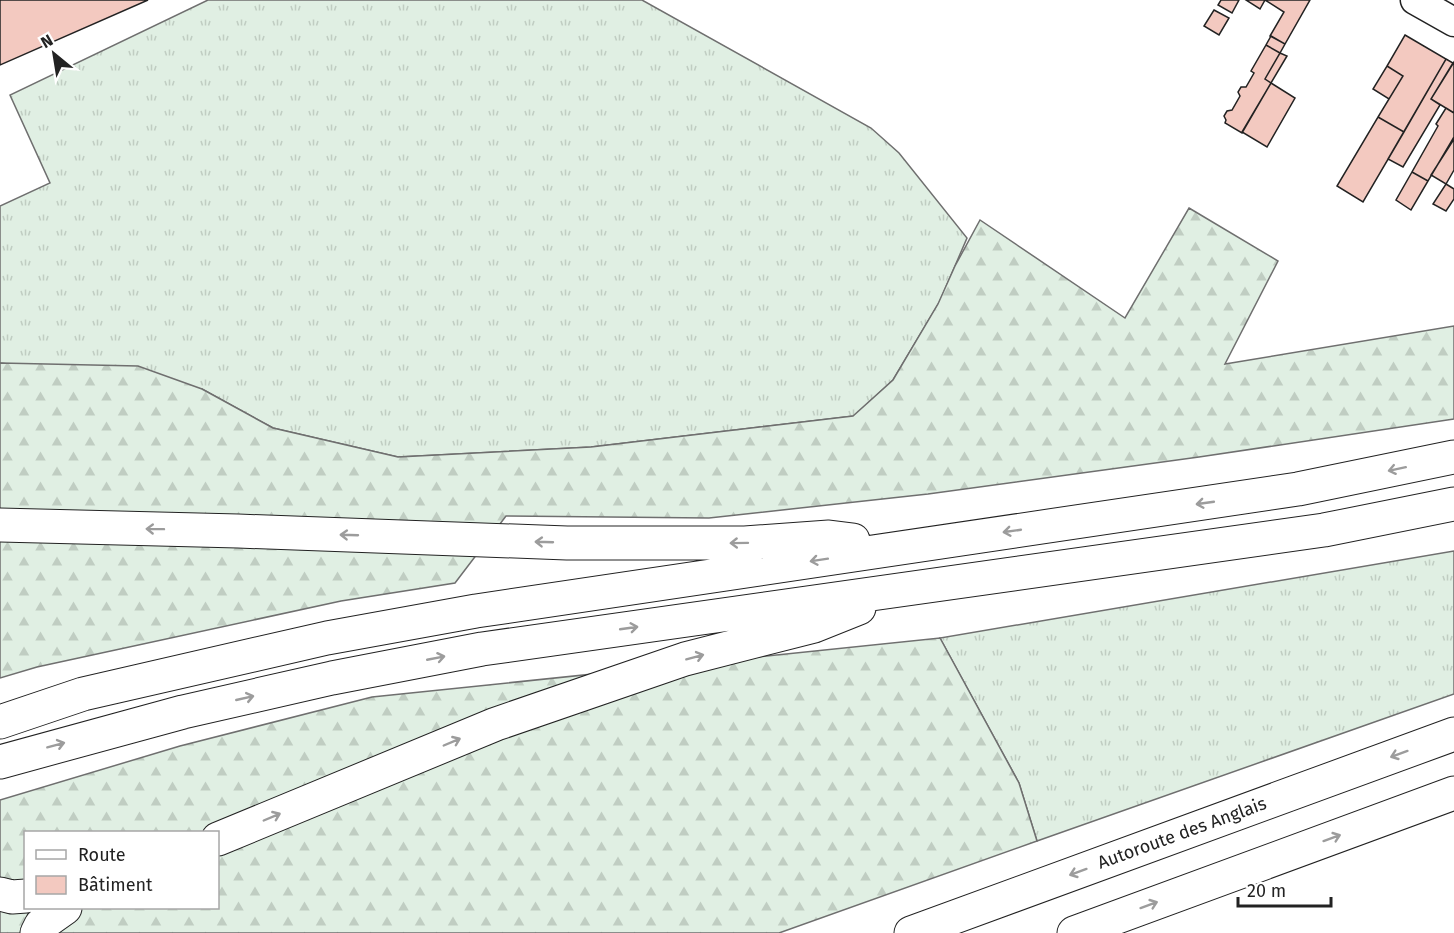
<svg xmlns="http://www.w3.org/2000/svg" width="1454" height="933" font-family="'Fira Sans',sans-serif">
  <style>
    .grass { fill: url(#grass-tufts); stroke: #6f6f6f; stroke-width: 1.5 }
    .forest { fill: url(#forest-firs); stroke: #6f6f6f; stroke-width: 1.5; fill-rule: evenodd }
    .building { fill: #f3c9c0; stroke: #222; stroke-width: 1.5 }
    .lines { fill: none; stroke-linecap: round; stroke-linejoin: round }
    .minor-casing { stroke: #222; stroke-width: 31 }
    .trunk-casing { stroke: #222; stroke-width: 35 }
    .motorway-casing { stroke: #222; stroke-width: 35 }
    .minor { stroke: #fff; stroke-width: 28 }
    .trunk { stroke: #fff; stroke-width: 33 }
    .motorway { stroke: #fff; stroke-width: 33 }
    .oneway { stroke: #9c9c9c }
    .labels { text-anchor: middle; stroke-width: 4.5; stroke-linejoin: round; paint-order: stroke }
    .street-label { font-size: 18px; fill: #222; stroke: #fff }
  </style>
  <defs>
    <pattern id="grass-tufts" width="24" height="20" patternUnits="userSpaceOnUse" patternTransform="scale(1.5)"><rect width="24" height="20" fill="#e0efe3"/><path d="M3 7l-1-3M5 7V3M7 7l1-3M15 17l-1-3M17 17v-4M19 17l1-3" fill="none" stroke="#c0cdc2"/></pattern>
    <pattern id="forest-firs" width="22" height="20" patternUnits="userSpaceOnUse" patternTransform="scale(1.5)"><rect width="22" height="20" fill="#e0efe3"/><path d="M5 1l3.5 6h-7zM16 11l3.5 6h-7z" fill="#c0cdc2"/></pattern>
  </defs>
  <rect width="100%" height="100%" fill="#fff"/>
  <path class="grass" d="M208 0H642L871 128 899 153 967 238 939 303 893 380 854 416 591 447 398 457 273 428 202 389 0 363V206L50 183 10 95Z
    M1454 551V694L1037 841 1019 783 940 638Z"/>
  <path class="forest" d="M1189 208 1278 261 1225 364 1454 326V419L1199 457 928 494 709 518 506 516 455 583 341 601 37 667 0 678V363L138 366 202 389 273 428 398 457 591 447 853 416 893 380 938 304 955 266 980 220 1125 318Z
    M940 638 1019 783 1037 841 779 933H0V800L180 746 372 697ZM26 832H218V908H26Z"/>
  <path class="building" d="M0 0H148L0 65Z
    M1221 0H1239L1232 13 1218 5Z
    M1246 0H1265L1260 9Z
    M1265 0H1310L1285 44 1270 36 1284 12Z
    M1214 10 1229 18 1219 35 1204 26Z
    M1405 35 1446 59 1404 132 1378 117 1403 76 1387 66Z
    M1271 36 1285 44 1280 53 1266 45Z
    M1266 45 1280 53 1265 79 1271 83 1242 133 1225 123 1226 120 1224 116 1227 111 1232 110 1240 96 1238 92 1241 87H1246L1254 73 1251 71Z
    M1280 53 1287 56 1271 83 1265 79Z
    M1446 59 1453 63 1431 99 1440 105 1403 167 1388 159Z
    M1454 62V113L1431 99Z
    M1387 66 1403 76 1389 99 1373 89Z
    M1271 83 1295 98 1267 147 1242 132Z
    M1446 108 1454 113V137L1428 181 1412 172 1438 126 1436 124Z
    M1378 117 1404 132 1363 202 1337 186Z
    M1454 139V170L1446 184 1431 175Z
    M1412 172 1428 181 1411 210 1396 200Z
    M1446 184 1454 189V199L1446 211 1433 204Z"/>
  <g class="lines">
    <defs>
      <path id="minor" d="M1415 0 1454 22"/>
      <path id="trunk" d="M0 525 238 531 567 543H745L829 537 853 540
        M0 722 83 694 327 638 476 611 1298 489 1454 457
        M0 762 183 712 332 678 482 649 1324 530 1454 504
        M218 839 496 724 685 659 814 626 859 608
        M0 894 12 897 26 896
        M37 933 41 925 65 908"/>
      <path id="motorway" d="M911 933 1454 734
        M1074 933 1454 793"/>
    </defs>
    <use href="#minor" class="minor-casing"/>
    <use href="#trunk" class="trunk-casing"/>
    <use href="#motorway" class="motorway-casing"/>
    <use href="#minor" class="minor"/>
    <use href="#trunk" class="trunk"/>
    <use href="#motorway" class="motorway"/>
  </g>
  <defs><path id="oneway-shaft" d="M-6 0H5M1.5-3L5.5 0L1.5 3" fill="none" stroke-width="1.6" stroke-linecap="round" stroke-linejoin="round" transform="scale(1.5)"/></defs>
  <g class="oneway">
    <use href="#oneway-shaft" transform="translate(1397 469) rotate(168)"/>
    <use href="#oneway-shaft" transform="translate(1205 503) rotate(172)"/>
    <use href="#oneway-shaft" transform="translate(155 529) rotate(-179)"/>
    <use href="#oneway-shaft" transform="translate(1012 531) rotate(172)"/>
    <use href="#oneway-shaft" transform="translate(349 535) rotate(-178)"/>
    <use href="#oneway-shaft" transform="translate(544 542) rotate(-178)"/>
    <use href="#oneway-shaft" transform="translate(739 543) rotate(179)"/>
    <use href="#oneway-shaft" transform="translate(819 560) rotate(171)"/>
    <use href="#oneway-shaft" transform="translate(629 628) rotate(-8)"/>
    <use href="#oneway-shaft" transform="translate(695 657) rotate(-15)"/>
    <use href="#oneway-shaft" transform="translate(436 658) rotate(-11)"/>
    <use href="#oneway-shaft" transform="translate(245 698) rotate(-13)"/>
    <use href="#oneway-shaft" transform="translate(452 742) rotate(-23)"/>
    <use href="#oneway-shaft" transform="translate(56 745) rotate(-15)"/>
    <use href="#oneway-shaft" transform="translate(1399 754) rotate(160)"/>
    <use href="#oneway-shaft" transform="translate(272 817) rotate(-23)"/>
    <use href="#oneway-shaft" transform="translate(1332 838) rotate(-20)"/>
    <use href="#oneway-shaft" transform="translate(1078 872) rotate(160)"/>
    <use href="#oneway-shaft" transform="translate(1149 905) rotate(-20)"/>
  </g>
  <g class="labels">
    <g class="street-label">
      <text transform="translate(1182 833) rotate(-20)" y="6">Autoroute des Anglais</text>
    </g>
  </g>
  <rect x="24" y="831" width="195" height="78" fill="#ffffff" stroke="#a7a7a7" stroke-width="1.5"/>
  <rect x="36" y="850" width="30" height="9" fill="#ffffff" stroke="#a7a7a7" stroke-width="1.5"/>
  <text x="78" y="861" font-size="18" fill="#222222">Route</text>
  <rect x="36" y="876" width="30" height="18" fill="#f3c9c0" stroke="#a7a7a7" stroke-width="1.5"/>
  <text x="78" y="891" font-size="18" fill="#222222">Bâtiment</text>
  <g transform="translate(54 54) rotate(330)" stroke="#ffffff" stroke-width="4.5" paint-order="stroke">
  <path d="M0-4.5L10 22L0 15L-10 22Z" fill="#222222"/>
  <text y="-9" font-size="16" font-weight="bold" text-anchor="middle" fill="#222222">N</text>
  </g>
  <path d="M1238 897v9h93v-9" fill="none" stroke="#222222" stroke-width="3"/>
  <text x="1247" y="897" font-size="18" fill="#222222" stroke="#ffffff" stroke-width="4.5" paint-order="stroke">20 m</text>
</svg>
